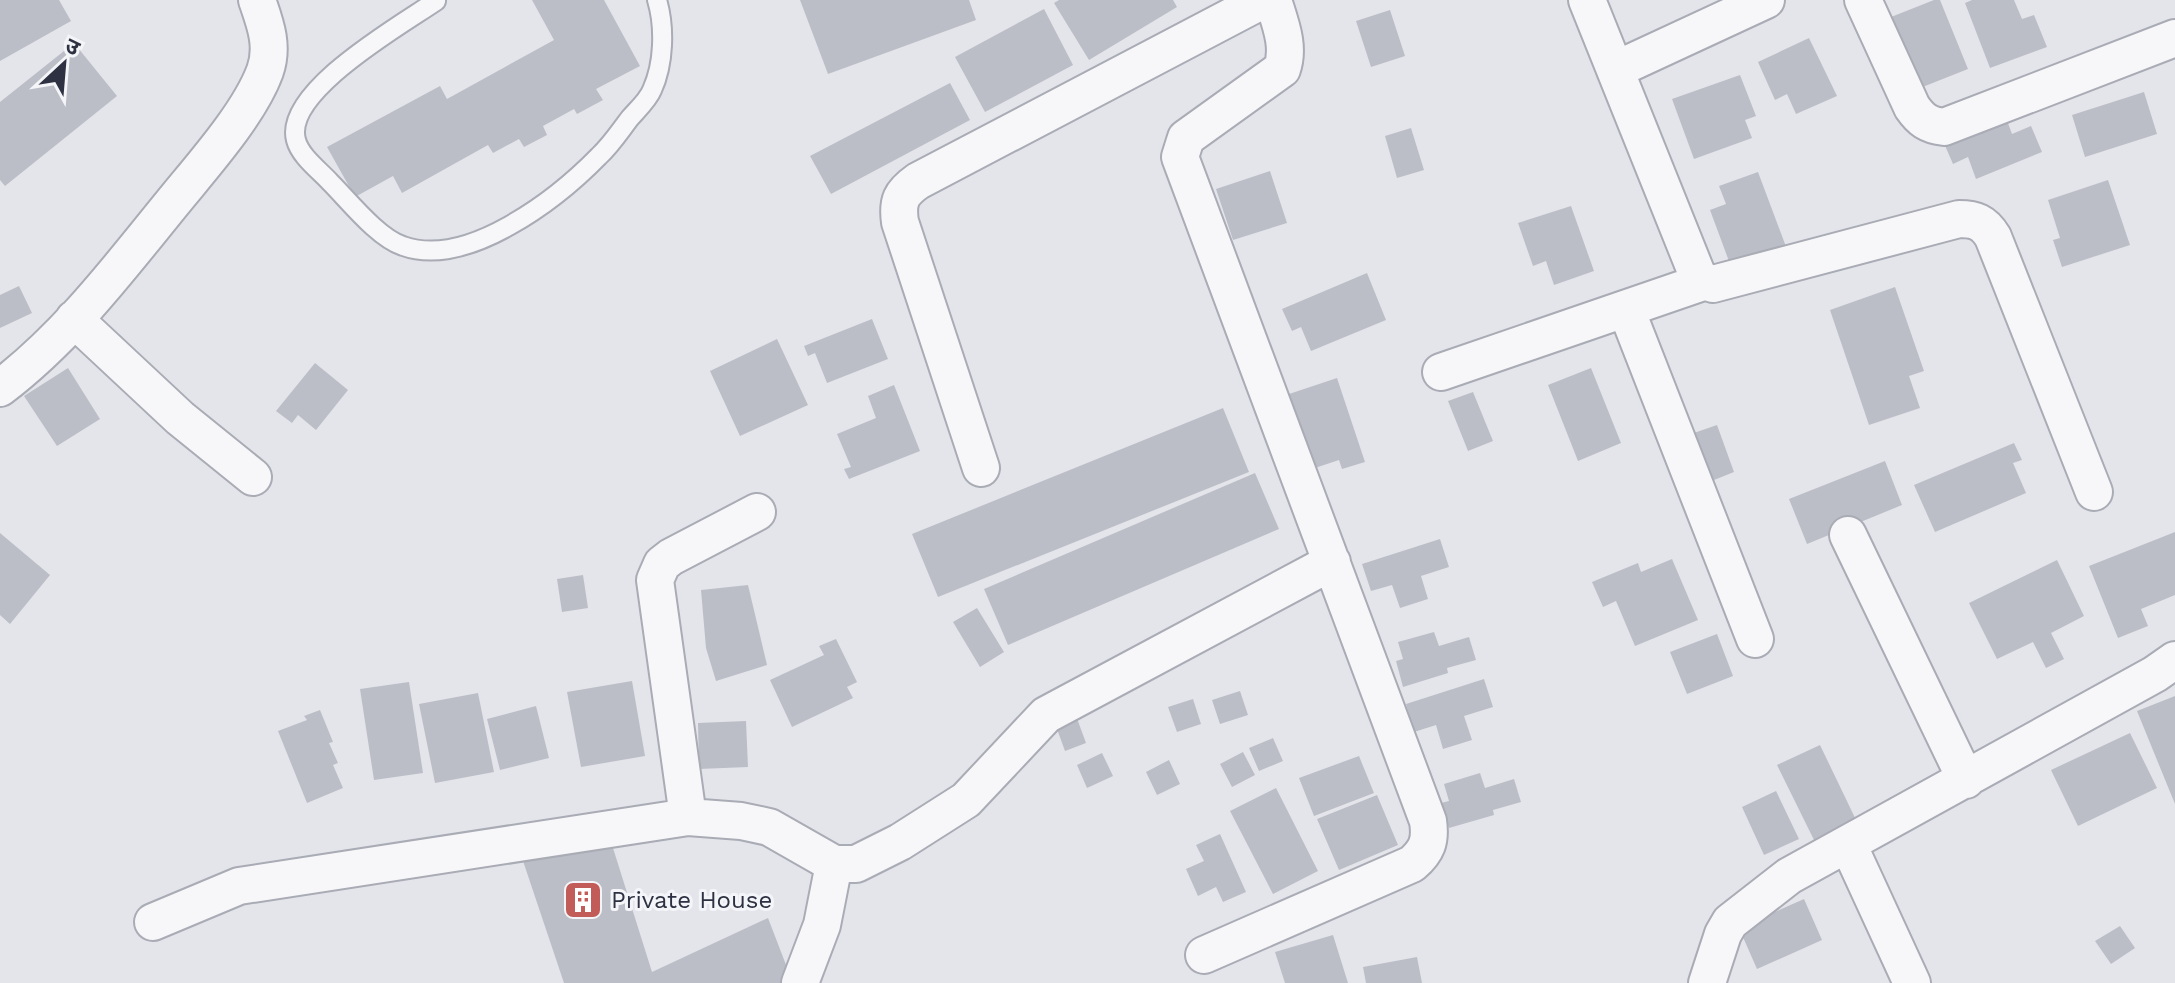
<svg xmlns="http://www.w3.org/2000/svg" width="2175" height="983" font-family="'Work Sans','Noto Sans Devanagari',sans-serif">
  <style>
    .building { fill: #bcbec7 }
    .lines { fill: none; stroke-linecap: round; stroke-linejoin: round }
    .lane-casing { stroke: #a9abb5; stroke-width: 22 }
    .street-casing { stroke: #a9abb5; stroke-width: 40 }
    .lane { stroke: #f7f7f9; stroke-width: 18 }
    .street { stroke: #f7f7f9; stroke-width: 36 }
    .labels { text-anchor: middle; stroke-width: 6; stroke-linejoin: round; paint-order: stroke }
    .poi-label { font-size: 24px; fill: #2d3141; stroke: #f4f5f8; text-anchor: start }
  </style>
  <rect width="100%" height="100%" fill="#e4e5eb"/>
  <path class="building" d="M0 0H59L71 21 0 61Z
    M532 0H604L640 66 596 89 603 100 577 114 574 109 543 126 547 135 524 147 519 139 493 153 488 145 402 193 393 176 355 197 327 147 440 86 447 99 554 40Z
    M800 0H969L976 20 828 74Z
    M1059 0H1173L1177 7 1089 60 1054 3Z
    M1934 0H1940L1968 69 1915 90 1886 19Z
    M1972 0H2014L2022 19 2034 15 2047 47 1990 68 1965 3Z
    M1044 9 1073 65 985 112 955 57Z
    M1390 10 1405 56 1371 67 1356 21Z
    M1809 38 1837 96 1796 114 1787 94 1775 100 1758 62Z
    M74 43 117 96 5 186 0 180V102Z
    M1740 75 1756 116 1745 120 1752 138 1694 159 1672 99Z
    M950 83 970 120 831 194 810 156Z
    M2144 92 2157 134 2085 157 2072 115Z
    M2005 115 2012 134 2031 126 2042 152 1976 179 1968 157 1953 164 1943 141Z
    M1411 128 1424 170 1397 178 1385 136Z
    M1270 171 1287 223 1233 240 1216 189Z
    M1758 172 1788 252 1733 272 1710 210 1726 204 1719 186Z
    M2108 180 2130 245 2062 267 2053 240 2060 238 2048 200Z
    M1571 206 1594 271 1554 285 1546 261 1533 266 1518 223Z
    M1367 273 1386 320 1311 351 1301 327 1292 331 1282 309Z
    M19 286 32 313 0 328V295Z
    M1895 287 1924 371 1909 376 1920 408 1869 425 1830 310Z
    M872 319 888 359 827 383 815 353 808 356 804 346Z
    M777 339 808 405 740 436 710 371Z
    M315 363 348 390 316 430 298 415 292 423 276 411Z
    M68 368 100 419 57 446 24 396Z
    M1591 368 1621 443 1578 461 1548 385Z
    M1337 378 1365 462 1342 469 1339 460 1315 468 1289 394Z
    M894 385 920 451 849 479 844 469 851 467 837 434 876 418 868 396Z
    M1473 392 1493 441 1468 451 1448 401Z
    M1223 408 1249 472 938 597 912 534Z
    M1717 425 1734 472 1709 482 1691 434Z
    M2014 443 2022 460 2013 463 2026 493 1935 532 1914 485Z
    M1885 461 1902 505 1807 544 1789 499Z
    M1255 473 1279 529 1008 645 984 589Z
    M2175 532V595L2141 609 2148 626 2118 638 2089 566Z
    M0 533 50 575 10 624 0 615Z
    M1440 539 1449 567 1421 576 1428 599 1400 608 1392 585 1371 591 1362 564Z
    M1672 559 1698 620 1635 646 1616 601 1603 607 1592 582 1638 563 1641 572Z
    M2057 560 2084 616 2051 633 2064 659 2046 668 2033 642 1997 659 1969 603Z
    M583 575 588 608 562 612 557 579Z
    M748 585 767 665 716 681 706 648 701 590Z
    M977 608 1004 652 980 667 953 622Z
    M1434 632 1439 646 1469 637 1476 660 1447 668 1448 673 1403 687 1396 661 1403 659 1398 642Z
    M1717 634 1733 676 1687 694 1670 652Z
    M836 639 857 682 847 687 853 698 792 727 770 680 824 655 819 646Z
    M1484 679 1493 707 1464 716 1472 740 1443 749 1436 725 1414 732 1406 704Z
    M632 681 645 756 581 767 567 692Z
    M409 682 423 773 374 780 360 689Z
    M1240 691 1248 715 1220 724 1212 700Z
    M478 693 494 772 435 783 419 704Z
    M2175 696V804L2137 711Z
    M1193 699 1201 724 1177 732 1168 707Z
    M536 706 549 758 500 770 487 719Z
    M320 710 333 742 329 743 338 763 333 765 343 788 307 803 278 731 307 720 304 716Z
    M1075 713 1086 743 1065 751 1054 721Z
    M746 721 748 767 699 769 698 723Z
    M2130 733 2157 788 2078 826 2051 770Z
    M1273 738 1283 761 1259 771 1249 748Z
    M1820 745 1857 822 1815 842 1777 765Z
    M1243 752 1255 775 1232 787 1220 764Z
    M1102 753 1113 776 1087 788 1077 765Z
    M1359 756 1374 793 1314 816 1299 778Z
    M1169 760 1180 784 1157 795 1146 772Z
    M1480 773 1485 788 1514 779 1521 802 1493 810 1494 815 1449 828 1441 803 1449 801 1444 784Z
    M1276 788 1318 871 1273 894 1230 811Z
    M1776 791 1799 839 1764 855 1742 807Z
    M1377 795 1398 845 1339 870 1317 819Z
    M1220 834 1246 892 1223 902 1216 887 1198 896 1186 869 1204 861 1196 845Z
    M613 848 652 972 768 918 793 983H564L521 855Z
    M1804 899 1822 940 1757 969 1739 928Z
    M2120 926 2135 948 2111 964 2095 941Z
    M1333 935 1348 983H1285L1275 952Z
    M1417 957 1422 983H1366L1363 967Z"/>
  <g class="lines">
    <defs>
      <path id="lane" d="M436 1C401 25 283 92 296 140 300 156 319 170 330 182 349 201 378 238 403 246 467 269 557 199 599 156 611 145 620 131 630 118 637 110 648 100 652 90 664 64 665 27 657 0"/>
      <path id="street" d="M1587 0 1699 279 1713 284 1959 219C1975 219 1984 222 1993 237L2094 492
        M1863 0 1912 107C1921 120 1928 125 1944 127L2175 38
        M1615 70 1766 0
        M1626 309 1755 639
        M74 319 180 418 253 477
        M1441 372 1703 282
        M0 388C70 335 123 263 178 196 206 162 250 112 265 71 274 46 265 23 257 0
        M981 468 900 222C897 201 901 193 918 181L1263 0
        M1848 535 1966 780
        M688 817 655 580 662 564 671 557 757 512
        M1848 844 1912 983
        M153 922 239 886 688 817 741 821 769 827 834 864H856L900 842 966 800 1046 715 1332 562
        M1204 955 1412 864C1427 851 1431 841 1428 821L1180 157 1186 138 1282 69C1290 46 1280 23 1273 0
        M800 983 822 925 834 864
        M1707 983 1723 934 1730 922 1789 876 2155 674 2175 660"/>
    </defs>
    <use href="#lane" class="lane-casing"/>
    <use href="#street" class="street-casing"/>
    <use href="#lane" class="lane"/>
    <use href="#street" class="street"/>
  </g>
  <defs>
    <symbol id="building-square" viewBox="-11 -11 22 22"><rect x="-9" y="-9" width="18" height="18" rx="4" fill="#c15c58" stroke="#f4f5f8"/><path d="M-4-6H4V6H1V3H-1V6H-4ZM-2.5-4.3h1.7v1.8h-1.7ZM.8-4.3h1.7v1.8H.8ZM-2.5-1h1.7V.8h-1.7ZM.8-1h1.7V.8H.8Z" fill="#fff"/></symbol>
  </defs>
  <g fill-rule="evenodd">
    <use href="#building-square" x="561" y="878" width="44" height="44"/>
  </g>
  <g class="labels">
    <g class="poi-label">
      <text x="611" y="908">Private House</text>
    </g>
  </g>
  <g transform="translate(64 64) rotate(26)" stroke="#f4f5f8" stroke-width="6" paint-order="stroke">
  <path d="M0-6L14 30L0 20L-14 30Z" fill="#2d3141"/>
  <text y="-12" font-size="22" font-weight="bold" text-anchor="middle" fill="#2d3141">उ</text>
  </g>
</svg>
